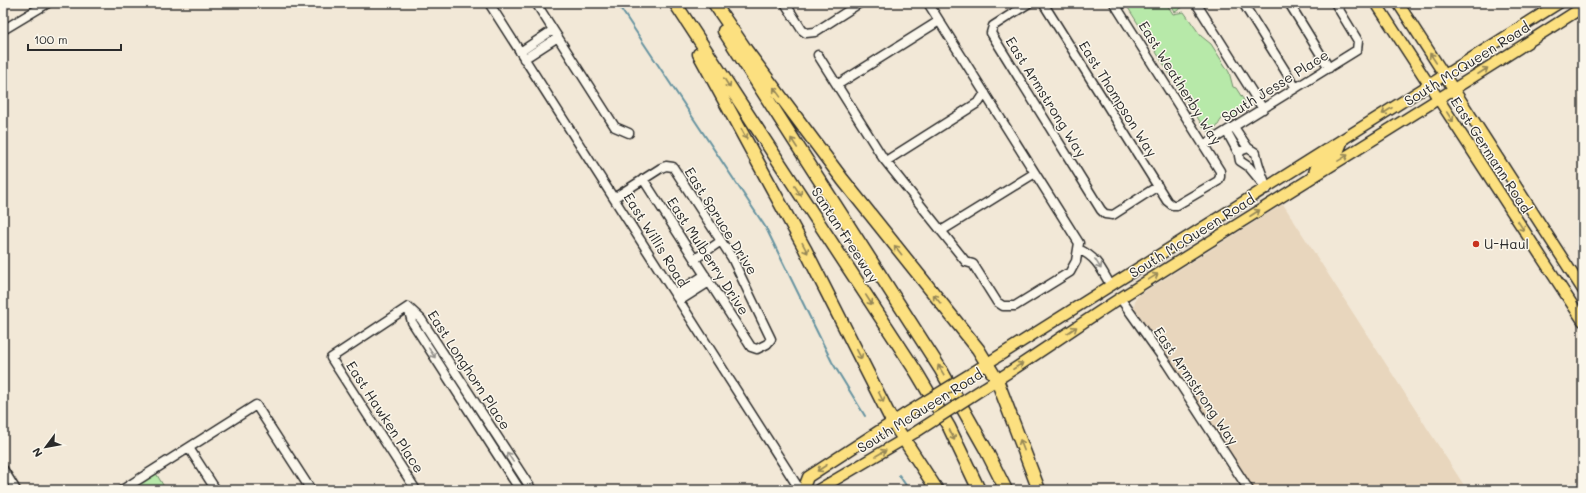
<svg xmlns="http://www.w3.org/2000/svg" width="1586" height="493" font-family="Mali,sans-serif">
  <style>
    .built { fill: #e8d6bd }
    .green { fill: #b7e9a9; stroke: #718a6a }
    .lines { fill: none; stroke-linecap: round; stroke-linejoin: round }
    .stream { stroke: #6693a0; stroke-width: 2 }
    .minor-casing { stroke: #2b2b2b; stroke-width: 11 }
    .major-casing { stroke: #2b2b2b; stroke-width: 13 }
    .highway-casing { stroke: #2b2b2b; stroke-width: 15 }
    .minor { stroke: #fbf7ec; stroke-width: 8 }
    .major { stroke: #fce080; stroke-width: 10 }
    .highway { stroke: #fce080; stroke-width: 12 }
    .major-bridge-casing { stroke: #2b2b2b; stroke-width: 13; stroke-linecap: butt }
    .major-bridge { stroke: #fce080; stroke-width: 10 }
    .oneway { stroke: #948656 }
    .oneway2 { stroke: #93918c }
    .poi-dot { fill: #c8321e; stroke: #fbf7ec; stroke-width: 1.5 }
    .labels { text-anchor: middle; stroke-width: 3; stroke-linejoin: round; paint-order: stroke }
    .street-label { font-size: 14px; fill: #2b2b2b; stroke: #fbf7ec }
    .poi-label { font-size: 14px; fill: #2b2b2b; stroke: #fbf7ec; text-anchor: start }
  </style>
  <rect width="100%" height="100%" fill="#f2e8d7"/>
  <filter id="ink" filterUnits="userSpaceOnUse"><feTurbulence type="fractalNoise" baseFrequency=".025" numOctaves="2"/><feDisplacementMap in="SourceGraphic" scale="8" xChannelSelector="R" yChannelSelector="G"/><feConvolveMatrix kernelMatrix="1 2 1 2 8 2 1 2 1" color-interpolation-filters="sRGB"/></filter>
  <g filter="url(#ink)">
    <path class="built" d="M1283 204 1467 490H1254L1134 307 1135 300 1139 295Z"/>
    <path class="green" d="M1125 3H1166L1173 14 1184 12 1201 36 1211 44 1229 72 1233 87 1236 88 1245 102 1240 114 1233 117H1224C1217 122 1219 131 1208 131L1204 128Z
      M1169 3H1180L1183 7 1175 12Z
      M154 470 166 490H122Z"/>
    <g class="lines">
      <path class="stream" d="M617 3 766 228 832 362 865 416
        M899 475 909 490"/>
      <defs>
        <path id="minor" d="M489 3 800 490
          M536 3 615 127 629 133
          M785 3 802 30 806 33 815 32 860 3
          M1029 3 993 26 991 33 1101 210 1105 214 1113 215 1158 186
          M1043 3 1167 201 1172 205H1177L1218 181 1220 177V171L1114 3
          M1196 3 1263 109
          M1243 3 1296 88
          M1289 3 1329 68
          M3 30 48 3
          M520 52 553 30
          M818 55 883 158 966 262 973 264 997 302 1003 306H1015L1070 272 1076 261 1079 243 928 3
          M524 59 558 37
          M837 85 939 21
          M1234 127 1248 148
          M1227 132 1239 154
          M1204 145 1357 50 1358 41 1335 3
          M1248 148 1256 153C1258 167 1263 175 1267 189L1249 167 1240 161 1239 156 1240 151Z
          M886 161 979 102 985 93
          M614 198 661 168 666 166 673 167 732 258 771 339 767 344 757 349 751 347 643 179
          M941 231 1035 173
          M1078 249C1097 257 1101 269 1111 286
          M695 259 721 241
          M675 294 705 275
          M1120 298 1167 364 1249 490
          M679 301 709 282
          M408 307 331 358 416 490
          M408 307 421 319 532 490
          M408 308 412 322 520 490
          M189 448 216 490
          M3 469 16 490
          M122 490 256 405 311 490"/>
        <path id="major" d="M1376 3 1583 321
          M1398 3 1583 290
          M1313 176 1316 167 1339 150 1343 140
          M975 371 1559 3
          M984 388C1035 357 1083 321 1133 290 1283 195 1434 103 1583 7
          M803 490 808 477 905 414
          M818 490 916 432"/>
        <path id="highway" d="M675 3 917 373 949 427 979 490
          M714 3 746 50 843 180 978 349 997 380 1039 490
          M724 31 941 370 985 448 1006 490
          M699 54 805 249 892 421 937 490"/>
      </defs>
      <use href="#minor" class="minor-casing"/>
      <use href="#major" class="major-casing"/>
      <use href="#highway" class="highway-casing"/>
      <use href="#minor" class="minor"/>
      <use href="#major" class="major"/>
      <use href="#highway" class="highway"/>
      <defs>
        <path id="major-bridge" d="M905 414 975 371
          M916 432 984 388"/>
      </defs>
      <use href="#major-bridge" class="major-bridge-casing"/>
      <use href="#major-bridge" class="major-bridge"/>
    </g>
    <defs><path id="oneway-shaft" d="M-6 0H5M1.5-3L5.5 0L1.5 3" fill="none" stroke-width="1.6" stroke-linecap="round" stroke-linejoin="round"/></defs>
    <g class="oneway">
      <use href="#oneway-shaft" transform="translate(1433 58) rotate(-123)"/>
      <use href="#oneway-shaft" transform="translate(1483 71) rotate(-33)"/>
      <use href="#oneway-shaft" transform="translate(727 83) rotate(57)"/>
      <use href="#oneway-shaft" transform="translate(777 92) rotate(-126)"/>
      <use href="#oneway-shaft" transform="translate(1387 111) rotate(147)"/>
      <use href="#oneway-shaft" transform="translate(1450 117) rotate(57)"/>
      <use href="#oneway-shaft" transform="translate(744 134) rotate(62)"/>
      <use href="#oneway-shaft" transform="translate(794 143) rotate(-123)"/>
      <use href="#oneway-shaft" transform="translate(1343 158) rotate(-31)"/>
      <use href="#oneway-shaft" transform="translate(798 191) rotate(57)"/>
      <use href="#oneway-shaft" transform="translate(1255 213) rotate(-33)"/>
      <use href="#oneway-shaft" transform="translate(1521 226) rotate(57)"/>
      <use href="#oneway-shaft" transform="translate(805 248) rotate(62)"/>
      <use href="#oneway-shaft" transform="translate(898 250) rotate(-128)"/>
      <use href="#oneway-shaft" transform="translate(1153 277) rotate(-32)"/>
      <use href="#oneway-shaft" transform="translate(937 299) rotate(-129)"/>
      <use href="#oneway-shaft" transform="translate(869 300) rotate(57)"/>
      <use href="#oneway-shaft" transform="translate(1072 330) rotate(-34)"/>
      <use href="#oneway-shaft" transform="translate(859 354) rotate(63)"/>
      <use href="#oneway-shaft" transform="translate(1018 366) rotate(-33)"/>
      <use href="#oneway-shaft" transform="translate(941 370) rotate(-121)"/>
      <use href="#oneway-shaft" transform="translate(881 397) rotate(64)"/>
      <use href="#oneway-shaft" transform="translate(952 435) rotate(64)"/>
      <use href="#oneway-shaft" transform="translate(1022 445) rotate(-111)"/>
      <use href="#oneway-shaft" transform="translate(881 453) rotate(-30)"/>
      <use href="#oneway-shaft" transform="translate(822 468) rotate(147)"/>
    </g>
    <g class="oneway2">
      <use href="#oneway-shaft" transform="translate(1098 264) rotate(58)"/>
      <use href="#oneway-shaft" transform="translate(432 353) rotate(57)"/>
      <use href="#oneway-shaft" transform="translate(510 457) rotate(-123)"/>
    </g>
  </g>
  <circle class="poi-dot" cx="1476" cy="244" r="4"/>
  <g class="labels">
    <g class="street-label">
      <text transform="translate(1467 64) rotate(-32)" y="5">South McQueen Road</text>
      <text transform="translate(1180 83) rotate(58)" y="5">East Weatherby Way</text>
      <text transform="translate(1275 86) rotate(-32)" y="5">South Jesse Place</text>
      <text transform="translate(1046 97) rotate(58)" y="5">East Armstrong Way</text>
      <text transform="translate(1118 99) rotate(58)" y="5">East Thompson Way</text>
      <text transform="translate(1491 155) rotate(57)" y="5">East Germann Road</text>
      <text transform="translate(721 221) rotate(58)" y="5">East Spruce Drive</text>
      <text transform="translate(845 235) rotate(57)" y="5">Santan Freeway</text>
      <text transform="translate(1192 236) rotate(-32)" y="5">South McQueen Road</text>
      <text transform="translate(656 240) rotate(58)" y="5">East Willis Road</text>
      <text transform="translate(708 256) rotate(57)" y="5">East Mulberry Drive</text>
      <text transform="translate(469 370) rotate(57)" y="5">East Longhorn Place</text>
      <text transform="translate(1196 386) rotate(56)" y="5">East Armstrong Way</text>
      <text transform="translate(920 411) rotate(-32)" y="5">South McQueen Road</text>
      <text transform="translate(385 417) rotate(57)" y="5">East Hawken Place</text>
    </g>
    <g class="poi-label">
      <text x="1484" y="249">U-Haul</text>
    </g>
  </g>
  <rect width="1586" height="493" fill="none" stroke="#fbf7ec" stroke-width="16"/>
  <rect x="8" y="8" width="1570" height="477" fill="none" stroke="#2b2b2b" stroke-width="1.5" filter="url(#ink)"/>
  <g transform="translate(46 447) rotate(238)" stroke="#fbf7ec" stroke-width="3" paint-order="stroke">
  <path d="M0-3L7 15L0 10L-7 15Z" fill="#2b2b2b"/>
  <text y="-6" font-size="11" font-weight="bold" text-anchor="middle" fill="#2b2b2b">N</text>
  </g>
  <path d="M28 44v6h93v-6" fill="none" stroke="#2b2b2b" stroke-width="2"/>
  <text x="34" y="44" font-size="12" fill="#2b2b2b" stroke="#fbf7ec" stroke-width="3" paint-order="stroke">100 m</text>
</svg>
